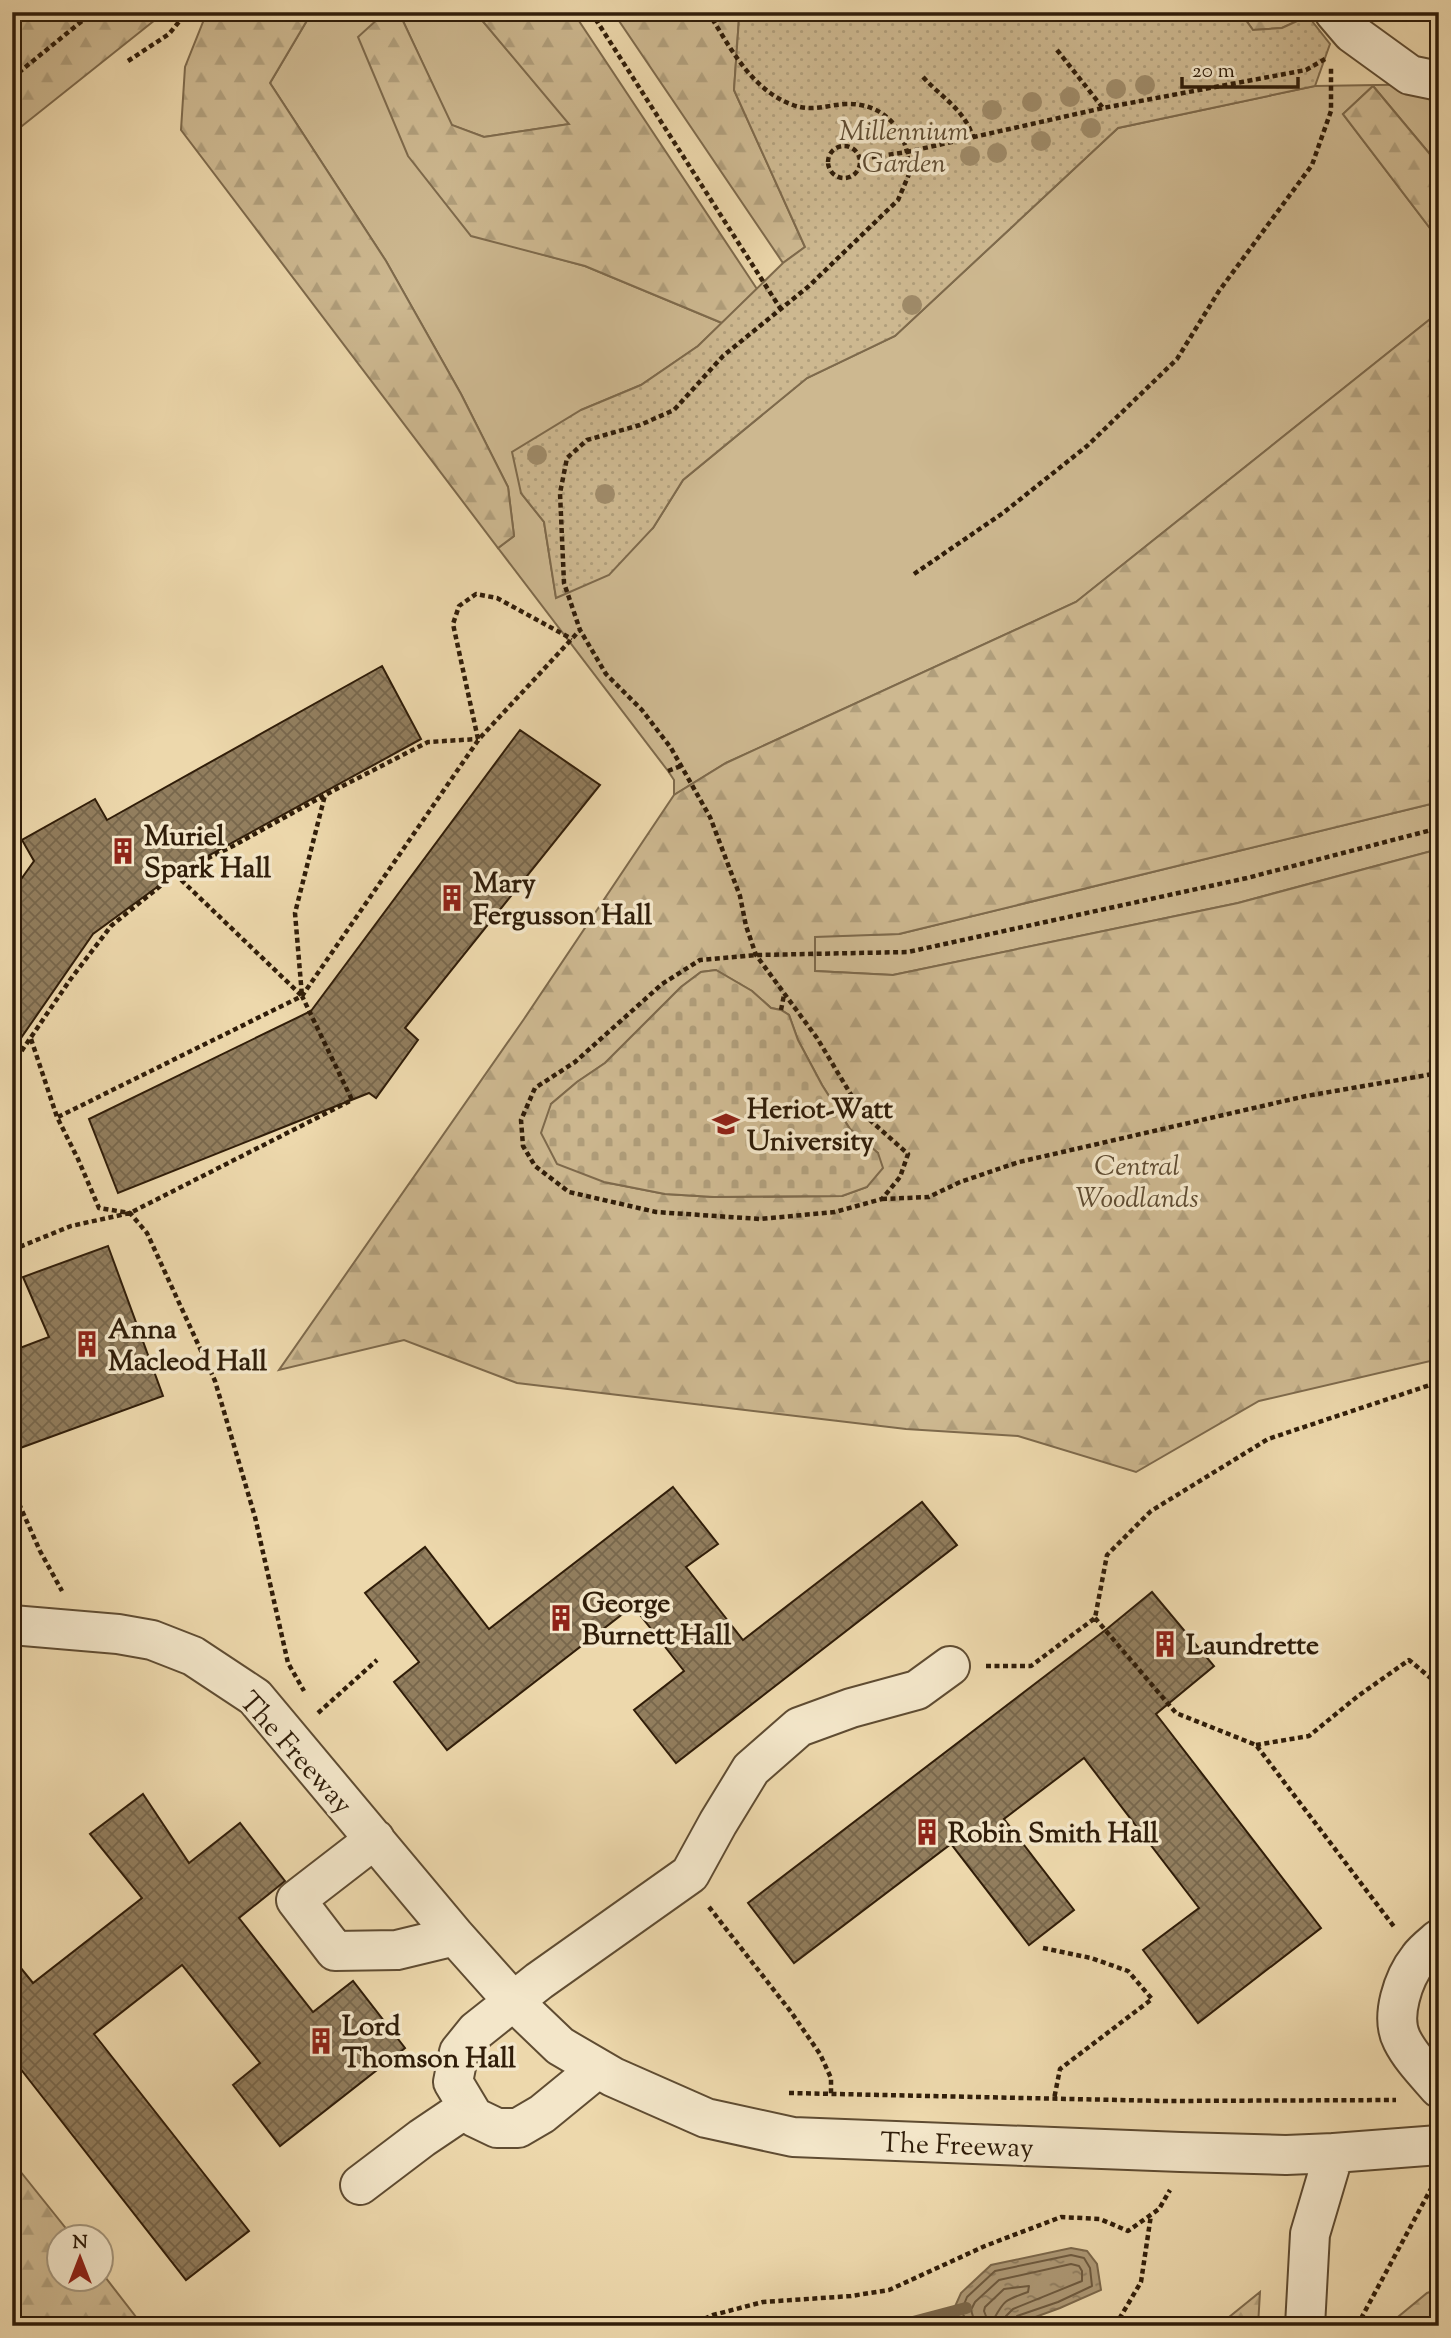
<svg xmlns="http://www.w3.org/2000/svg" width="1451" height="2338" font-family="'Sorts Mill Goudy',serif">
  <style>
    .grass { fill: #cdb890; stroke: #7e6a4c; stroke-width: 2 }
    .forest { fill: url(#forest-firs); stroke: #7e6a4c; stroke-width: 2; fill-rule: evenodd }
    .cemetery { fill: url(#cemetery-stones); stroke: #7e6a4c; stroke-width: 2 }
    .park { fill: url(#park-dots); stroke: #7e6a4c; stroke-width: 2 }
    .water { fill: url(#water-ripples); stroke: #7b674a; stroke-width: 2 }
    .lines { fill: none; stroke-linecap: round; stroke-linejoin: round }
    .shore { stroke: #6e5a3f; stroke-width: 2 }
    .stream { stroke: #7b674a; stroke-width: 12 }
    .building { fill: url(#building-cross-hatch); stroke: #301d09; stroke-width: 2 }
    .minor-casing { stroke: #5f4c32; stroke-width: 42 }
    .path { stroke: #301d09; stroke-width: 4.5; stroke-dasharray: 5 3.5; stroke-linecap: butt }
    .minor { stroke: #f3e6c9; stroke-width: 38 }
    .tree { fill: #9f8b69 }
    .labels { text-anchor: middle; stroke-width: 7; stroke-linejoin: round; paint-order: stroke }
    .park-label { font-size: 28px; font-style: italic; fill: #5f4c32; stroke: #f3e6c9 }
    .poi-label { font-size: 28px; font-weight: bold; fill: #301d09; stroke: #f3e6c9; text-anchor: start }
    .street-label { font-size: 28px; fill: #301d09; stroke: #f3e6c9 }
  </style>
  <defs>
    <pattern id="forest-firs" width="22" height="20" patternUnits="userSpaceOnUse" patternTransform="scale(1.75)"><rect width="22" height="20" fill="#cdb890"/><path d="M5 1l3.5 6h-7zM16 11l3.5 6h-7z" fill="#b09e7b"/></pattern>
    <pattern id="cemetery-stones" width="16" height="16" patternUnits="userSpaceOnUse" patternTransform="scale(1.75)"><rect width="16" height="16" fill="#cdb890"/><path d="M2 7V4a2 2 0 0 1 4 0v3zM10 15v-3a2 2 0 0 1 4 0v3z" fill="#b09e7b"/></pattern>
    <pattern id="park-dots" width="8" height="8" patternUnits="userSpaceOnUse" patternTransform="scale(1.75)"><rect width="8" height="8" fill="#cdb890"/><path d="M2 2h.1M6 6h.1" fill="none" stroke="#b09e7b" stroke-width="1.8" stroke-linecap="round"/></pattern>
    <pattern id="water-ripples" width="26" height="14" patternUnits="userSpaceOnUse" patternTransform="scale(1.75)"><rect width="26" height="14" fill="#ad9875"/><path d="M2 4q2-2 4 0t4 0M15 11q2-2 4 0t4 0" fill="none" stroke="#8d7b5e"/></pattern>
    <pattern id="building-cross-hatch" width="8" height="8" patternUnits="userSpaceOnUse" patternTransform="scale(1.75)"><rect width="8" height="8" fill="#927e5e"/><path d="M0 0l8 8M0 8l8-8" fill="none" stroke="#78674c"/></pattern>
  </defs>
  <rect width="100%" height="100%" fill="#edd8ac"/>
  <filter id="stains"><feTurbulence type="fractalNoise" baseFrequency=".00286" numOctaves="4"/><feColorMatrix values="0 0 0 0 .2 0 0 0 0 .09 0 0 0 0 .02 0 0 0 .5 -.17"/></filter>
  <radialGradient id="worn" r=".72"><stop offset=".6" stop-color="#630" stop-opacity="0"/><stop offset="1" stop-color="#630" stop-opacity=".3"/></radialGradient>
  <path class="grass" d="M312 12H475L570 124 484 137 451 125 403 21 471 235 585 266 722 323 698 346 641 385 581 410 521 493 544 522 556 597 653 528 683 480 807 378 895 336 1118 128 1315 86 1439 84V165L1373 86 1343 114 1439 240V312L1076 602 726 763 674 795V780L668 771 498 548 514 536 508 487 461 394 386 261 270 83Z
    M1439 802V849L1238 903 893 975 815 971V936L899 934Z"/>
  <path class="forest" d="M28 12H165L12 134V25Z
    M207 12H312L270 83 386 261 461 394 508 487 514 536 498 548 181 130 185 67Z
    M475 12H573L757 289 722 323 585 266 471 236 408 156 358 37 381 16 403 21 452 125 484 137 569 124Z
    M613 12H775L739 18 734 90 805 247 783 263Z
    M1240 12H1305L1308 16 1282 28 1253 30Z
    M1373 86 1439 165V240L1343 114Z
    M1439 312V802L899 934 815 937V971L893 975 1238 903 1439 849V1359L1259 1401 1136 1472 1018 1436 906 1429 517 1383 404 1340 279 1370 524 1019 674 795 726 763 1076 602ZM716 970 752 991 771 1008 781 1010 789 1015 798 1040 822 1085 850 1129 878 1153 867 1187 842 1196 714 1197 665 1194 604 1182 551 1104 577 1082 605 1063 681 987 701 972Z
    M12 2161 72 2236H60V2278H102V2273L143 2326H12Z
    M1439 2289V2326H1387L1427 2293Z
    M1260 2292 1258 2326H1218Z"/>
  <path class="cemetery" d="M716 970 752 991 771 1008 781 1010 789 1015 798 1040 822 1085 850 1129 878 1153 883 1168 867 1187 842 1196 714 1197 665 1194 604 1182 557 1164 541 1133 551 1104 577 1082 605 1063 681 987 701 972Z"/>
  <path class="park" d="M775 12H1240L1253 30 1282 28 1308 16 1330 44 1315 86 1118 128 895 336 807 378 683 480 653 528 609 575 556 598 544 522 521 493 512 452 581 410 641 385 698 346 783 263 805 247 734 90 739 18Z"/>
  <path class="water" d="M1071 2248 1087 2251 1097 2264 1101 2290 1060 2308 1011 2326 961 2324 952 2313 961 2293 991 2265Z"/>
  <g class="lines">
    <path class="shore" d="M967 2326V2320L961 2312 967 2297 995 2271 1071 2255 1084 2258 1090 2268 1092 2286 1058 2302 1017 2316 1014 2320 1013 2326
      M976 2326 971 2310 975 2302 999 2280 1071 2264 1079 2266 1082 2271V2281L1013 2309 1006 2316 1004 2326
      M987 2326 989 2324 984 2311 985 2307 1004 2289 1029 2286 1028 2292C1002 2301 1004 2301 991 2324L993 2326"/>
    <path class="stream" d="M898 2326 966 2308"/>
  </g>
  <path class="building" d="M382 666 421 739 175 874 93 934 12 1051V892L34 861 22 840 95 799 107 820Z
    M520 730 600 785 405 1028 418 1040 376 1098 369 1093 118 1193 89 1119 311 1011Z
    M108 1246 163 1396 12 1451V1351L49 1337 23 1277Z
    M673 1487 718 1544 686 1567 743 1640 922 1502 957 1545 676 1763 634 1710 684 1671 633 1606 447 1750 394 1682 419 1662 365 1593 425 1547 489 1629Z
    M1152 1592 1214 1666 1156 1714 1321 1928 1198 2023 1143 1950 1199 1908 1084 1758 1004 1819 1074 1910 1029 1945 951 1844 794 1963 748 1903 1108 1628Z
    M143 1794 189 1863 240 1823 285 1881 239 1918 313 2012 353 1981 405 2048 280 2146 233 2085 260 2063 182 1965 94 2034 249 2231 186 2280 12 2058V1957L33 1983 142 1898 90 1834Z"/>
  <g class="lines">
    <defs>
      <path id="minor" d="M1334 12 1352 33 1410 75 1439 81
        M12 1625 118 1634 152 1640 193 1656 255 1697 455 1936 513 2001 560 2046 613 2077 706 2118 793 2137 1181 2152 1286 2155 1334 2153 1439 2145
        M375 1839 296 1900 335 1951 397 1950 455 1936
        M1439 1939C1432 1945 1424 1951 1419 1958 1403 1978 1390 2017 1402 2040 1411 2058 1426 2073 1439 2088
        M597 2069 542 2114 518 2128H497L474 2117 453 2082 459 2052 476 2031 539 1981 690 1874 718 1823 751 1769 799 1727 851 1708 917 1690 950 1666
        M360 2185 422 2138 468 2107
        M1305 2326 1310 2234 1334 2153"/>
    </defs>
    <use href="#minor" class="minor-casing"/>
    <path class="path" d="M591 12 780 308
      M708 12C730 47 751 90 793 105 812 112 827 105 846 104 878 103 900 122 907 152L860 159
      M1057 50 1103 108
      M1325 59 1306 70 1103 108 907 152 910 172 898 200 809 286 723 356 674 410 640 425 587 440 567 458 560 493 564 583 580 630 606 674 642 710 671 748 710 817 740 896 746 926 756 955 817 1038 862 1113 908 1154 900 1177 882 1199 835 1212 760 1219 656 1212 569 1192 535 1166 523 1146 521 1120 535 1088 575 1062 662 984 700 960 756 955 908 952 1247 878 1439 828
      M128 61 169 34 187 12
      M923 77C942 98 964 109 973 137
      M12 78 93 12
      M828 162a16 16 0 1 1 32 0a16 16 0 1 1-32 0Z
      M914 574 1003 513 1087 446 1177 359 1219 291 1312 165 1331 111V67
      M478 739 453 624 459 606 476 594 497 598 572 639
      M668 771 681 766
      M175 874 302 996 295 913 325 795
      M781 1010 784 995
      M31 1039 57 1117 78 1159 99 1208 130 1213 147 1233 215 1381 255 1517 288 1663 304 1691
      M12 1065 70 980 111 926 175 874 233 846 325 795 428 742 478 739
      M58 1117 302 996 479 739 580 630
      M882 1199 929 1197 960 1182 1019 1162 1306 1096 1439 1073
      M12 1250 71 1226 130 1213 352 1100 302 996
      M12 1488 40 1551 62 1591
      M1095 1618 1176 1713 1256 1745 1395 1928
      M986 1666H1031L1095 1618 1107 1555 1151 1511 1268 1439 1439 1382
      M318 1713 377 1660
      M1256 1745 1309 1736 1358 1696 1409 1660 1439 1685
      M709 1907 791 2012 820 2054 831 2078V2095
      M1043 1948 1091 1958 1128 1971 1152 1999 1060 2069 1054 2099
      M789 2093 1165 2101 1396 2100
      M689 2326 713 2315 763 2302 851 2296 889 2290 985 2246 1061 2217 1100 2219 1128 2231 1159 2209 1170 2190
      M1115 2326 1141 2282 1151 2215
      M1357 2326 1433 2185"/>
    <use href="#minor" class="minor"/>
  </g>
  <g class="tree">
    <circle cx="1145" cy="85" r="10"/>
    <circle cx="1116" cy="89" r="10"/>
    <circle cx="1070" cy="97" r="10"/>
    <circle cx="1032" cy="102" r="10"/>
    <circle cx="992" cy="110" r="10"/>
    <circle cx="1091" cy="128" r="10"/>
    <circle cx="1041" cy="141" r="10"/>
    <circle cx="997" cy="153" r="10"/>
    <circle cx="970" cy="156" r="10"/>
    <circle cx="912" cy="305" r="10"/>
    <circle cx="537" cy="455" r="10"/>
    <circle cx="605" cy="494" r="10"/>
  </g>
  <defs>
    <symbol id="building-bare" viewBox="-9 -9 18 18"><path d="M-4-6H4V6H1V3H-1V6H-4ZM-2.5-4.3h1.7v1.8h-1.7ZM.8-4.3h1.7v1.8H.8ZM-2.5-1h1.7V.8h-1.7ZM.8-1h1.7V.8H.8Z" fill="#8f2418" stroke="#f3e6c9" stroke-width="2.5" paint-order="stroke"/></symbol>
    <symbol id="university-bare" viewBox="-9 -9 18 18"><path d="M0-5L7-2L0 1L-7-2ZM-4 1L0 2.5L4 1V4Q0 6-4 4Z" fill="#8f2418" stroke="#f3e6c9" stroke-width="2.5" paint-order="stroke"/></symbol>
  </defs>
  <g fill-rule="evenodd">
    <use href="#building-bare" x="104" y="832" width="38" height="38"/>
    <use href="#building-bare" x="433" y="879" width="38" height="38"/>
    <use href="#university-bare" x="707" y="1105" width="38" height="38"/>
    <use href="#building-bare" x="68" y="1325" width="38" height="38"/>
    <use href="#building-bare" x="542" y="1599" width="38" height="38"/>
    <use href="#building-bare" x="1146" y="1625" width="38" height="38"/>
    <use href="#building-bare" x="908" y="1813" width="38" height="38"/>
    <use href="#building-bare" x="302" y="2022" width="38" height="38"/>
  </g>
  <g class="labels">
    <g class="park-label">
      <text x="904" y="140">Millennium<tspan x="904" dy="32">Garden</tspan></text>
      <text x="1137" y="1175">Central<tspan x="1137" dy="32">Woodlands</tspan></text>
    </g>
    <g class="poi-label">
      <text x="144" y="845">Muriel<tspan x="144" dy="32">Spark Hall</tspan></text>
      <text x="473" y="892">Mary<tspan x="473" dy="32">Fergusson Hall</tspan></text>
      <text x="747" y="1118">Heriot-Watt<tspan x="747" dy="32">University</tspan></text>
      <text x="108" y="1338">Anna<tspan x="108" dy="32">Macleod Hall</tspan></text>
      <text x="582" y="1612">George<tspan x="582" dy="32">Burnett Hall</tspan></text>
      <text x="1186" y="1654">Laundrette</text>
      <text x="948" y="1842">Robin Smith Hall</text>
      <text x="342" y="2035">Lord<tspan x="342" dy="32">Thomson Hall</tspan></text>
    </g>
    <g class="street-label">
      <text transform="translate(297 1752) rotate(48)" y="10">The Freeway</text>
      <text transform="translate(957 2144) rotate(2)" y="10">The Freeway</text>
    </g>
  </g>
  <rect width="1451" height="2338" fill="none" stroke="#edd8ac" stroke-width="42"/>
  <rect x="14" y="14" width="1423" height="2310" fill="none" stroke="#301d09" stroke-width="3.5"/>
  <rect x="21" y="21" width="1409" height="2296" fill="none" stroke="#301d09" stroke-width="2"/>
  <g transform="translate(80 2258)"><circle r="33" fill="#f3e6c9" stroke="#a5967c" stroke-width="2"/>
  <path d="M0-5L12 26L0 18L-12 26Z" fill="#8f2418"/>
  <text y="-10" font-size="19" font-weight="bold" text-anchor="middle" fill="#301d09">N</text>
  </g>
  <path d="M1182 77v10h116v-10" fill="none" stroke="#301d09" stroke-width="3.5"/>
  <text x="1192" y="77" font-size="21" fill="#301d09" stroke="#f3e6c9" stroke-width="5" paint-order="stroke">20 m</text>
  <rect width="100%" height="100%" filter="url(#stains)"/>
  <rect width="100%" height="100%" fill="url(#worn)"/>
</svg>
